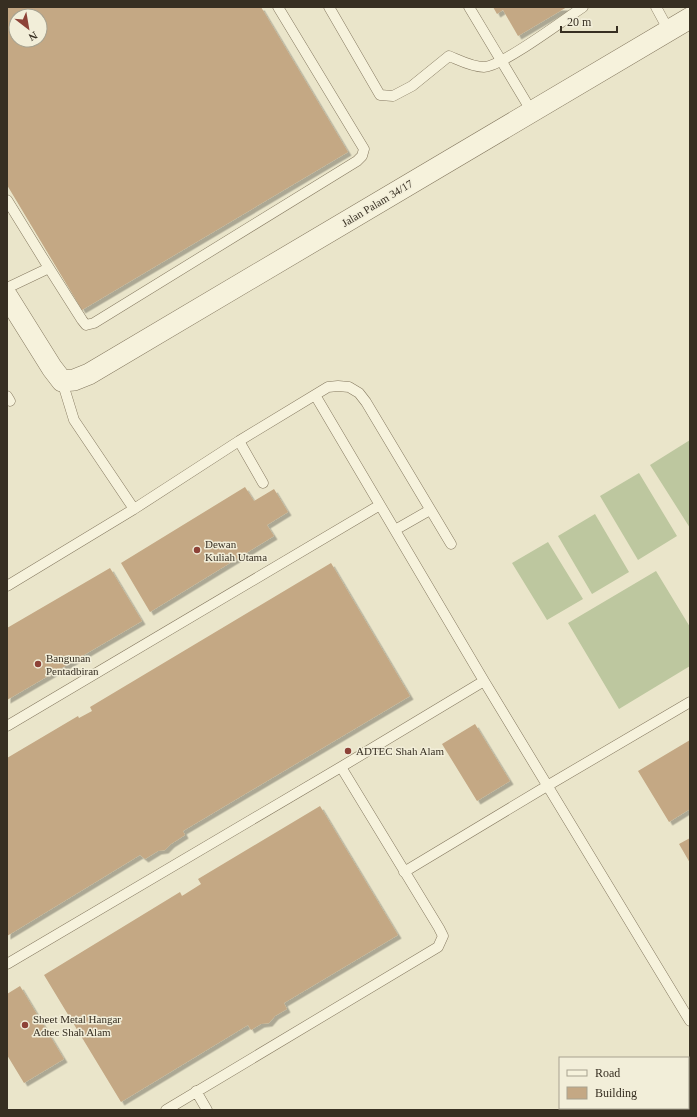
<svg xmlns="http://www.w3.org/2000/svg" width="697" height="1117" font-family="'Times New Roman',serif">
  <style>
    .pitch { fill: #bdc79f }
    .building { fill: #c4a884; fill-rule: evenodd; filter: url(#shadow) }
    .lines { fill: none; stroke-linecap: round; stroke-linejoin: round }
    .lane-casing { stroke: #857960; stroke-width: 11 }
    .street-casing { stroke: #857960; stroke-width: 22 }
    .lane { stroke: #f6f2dc; stroke-width: 10 }
    .street { stroke: #f6f2dc; stroke-width: 21 }
    .poi-dot { fill: #8d4237; stroke: #f2eed9; stroke-width: 1.5 }
    .labels { text-anchor: middle; stroke-width: 3; stroke-linejoin: round; paint-order: stroke }
    .street-label { font-size: 11px; fill: #372f22; stroke: #f2eed9 }
    .poi-label { font-size: 11px; fill: #372f22; stroke: #f2eed9; text-anchor: start }
  </style>
  <defs>
    <filter id="shadow"><feDropShadow dx="3.5" dy="3.5" stdDeviation="0" flood-color="#0004"/></filter>
  </defs>
  <rect width="100%" height="100%" fill="#eae5ca"/>
  <path class="pitch" d="M690 440V528L650 465Z
    M639 473 677 536 638 560 600 496Z
    M595 514 629 572 592 594 558 536Z
    M548 542 583 599 547 620 512 563Z
    M656 571 690 627V666L619 709 568 623Z"/>
  <path class="building" d="M7 7H261L348 152 82 310 7 185ZM16 16H40V40H16Z
    M493 7H567L518 36 503 10 497 14Z
    M245 487 254 501 274 489 288 512 267 525 274 536 150 612 121 563Z
    M331 563 410 696 183 831 185 835 171 844 165 850 158 851 145 859 140 855 7 936V758L78 716 79 718 92 711 90 707Z
    M110 568 142 621 7 700V628Z
    M475 724 510 781 477 801 442 744Z
    M690 740V809L669 822 638 771Z
    M320 806 398 935 284 1003 287 1009 275 1016 269 1023 261 1024 251 1030 248 1025 121 1102 44 975 180 892 182 896 201 884 198 879Z
    M690 838V863L679 844Z
    M20 986 64 1059 24 1083 7 1055V994Z"/>
  <g class="lines">
    <defs>
      <path id="lane" d="M329 7 380 95 393 96 412 86 449 56C459 60 472 67 484 67 501 67 565 19 583 7
        M469 7 532 112
        M656 7 669 31
        M7 200 49 268
        M7 288 49 268 82 320 86 325 94 323 357 161 362 156 364 149 278 7
        M62 381 74 420 134 509
        M315 395 484 681 690 1021
        M7 396 10 401
        M239 441 263 483
        M395 530 430 510
        M7 586 134 509 239 441 328 387 338 386 349 387 359 393 366 402 451 544
        M7 726 380 505
        M404 872 547 786 690 702
        M7 964 341 767 484 681
        M196 1091 207 1110
        M166 1110 438 947 443 936 439 928 341 767"/>
      <path id="street" d="M7 296 52 368 62 381 74 380 89 374 690 18"/>
    </defs>
    <use href="#lane" class="lane-casing"/>
    <use href="#street" class="street-casing"/>
    <use href="#lane" class="lane"/>
    <use href="#street" class="street"/>
  </g>
  <g class="poi-dot">
    <circle cx="197" cy="550" r="4"/>
    <circle cx="38" cy="664" r="4"/>
    <circle cx="348" cy="751" r="4"/>
    <circle cx="25" cy="1025" r="4"/>
  </g>
  <g class="labels">
    <g class="street-label">
      <text transform="translate(377 203) rotate(-31)" y="4">Jalan Palam 34/17</text>
    </g>
    <g class="poi-label">
      <text x="205" y="548">Dewan<tspan x="205" dy="13">Kuliah Utama</tspan></text>
      <text x="46" y="662">Bangunan<tspan x="46" dy="13">Pentadbiran</tspan></text>
      <text x="356" y="755">ADTEC Shah Alam</text>
      <text x="33" y="1023">Sheet Metal Hangar<tspan x="33" dy="13">Adtec Shah Alam</tspan></text>
    </g>
  </g>
  <rect width="697" height="1117" fill="none" stroke="#372f22" stroke-width="16"/>
  <rect x="559" y="1057" width="130" height="52" fill="#f2eed9" stroke="#a7a290"/>
  <rect x="567" y="1070" width="20" height="6" fill="#f6f2dc" stroke="#a7a290"/>
  <text x="595" y="1077" font-size="12" fill="#372f22">Road</text>
  <rect x="567" y="1087" width="20" height="12" fill="#c4a884" stroke="#a7a290"/>
  <text x="595" y="1097" font-size="12" fill="#372f22">Building</text>
  <g transform="translate(28 28) rotate(149)"><circle r="19" fill="#f2eed9" stroke="#a7a290"/>
  <path d="M0-3L7 15L0 10L-7 15Z" fill="#8d4237"/>
  <text y="-6" font-size="11" font-weight="bold" text-anchor="middle" fill="#372f22">N</text>
  </g>
  <path d="M561 26v6h56v-6" fill="none" stroke="#372f22" stroke-width="2"/>
  <text x="567" y="26" font-size="12" fill="#372f22" stroke="#f2eed9" stroke-width="3" paint-order="stroke">20 m</text>
</svg>
